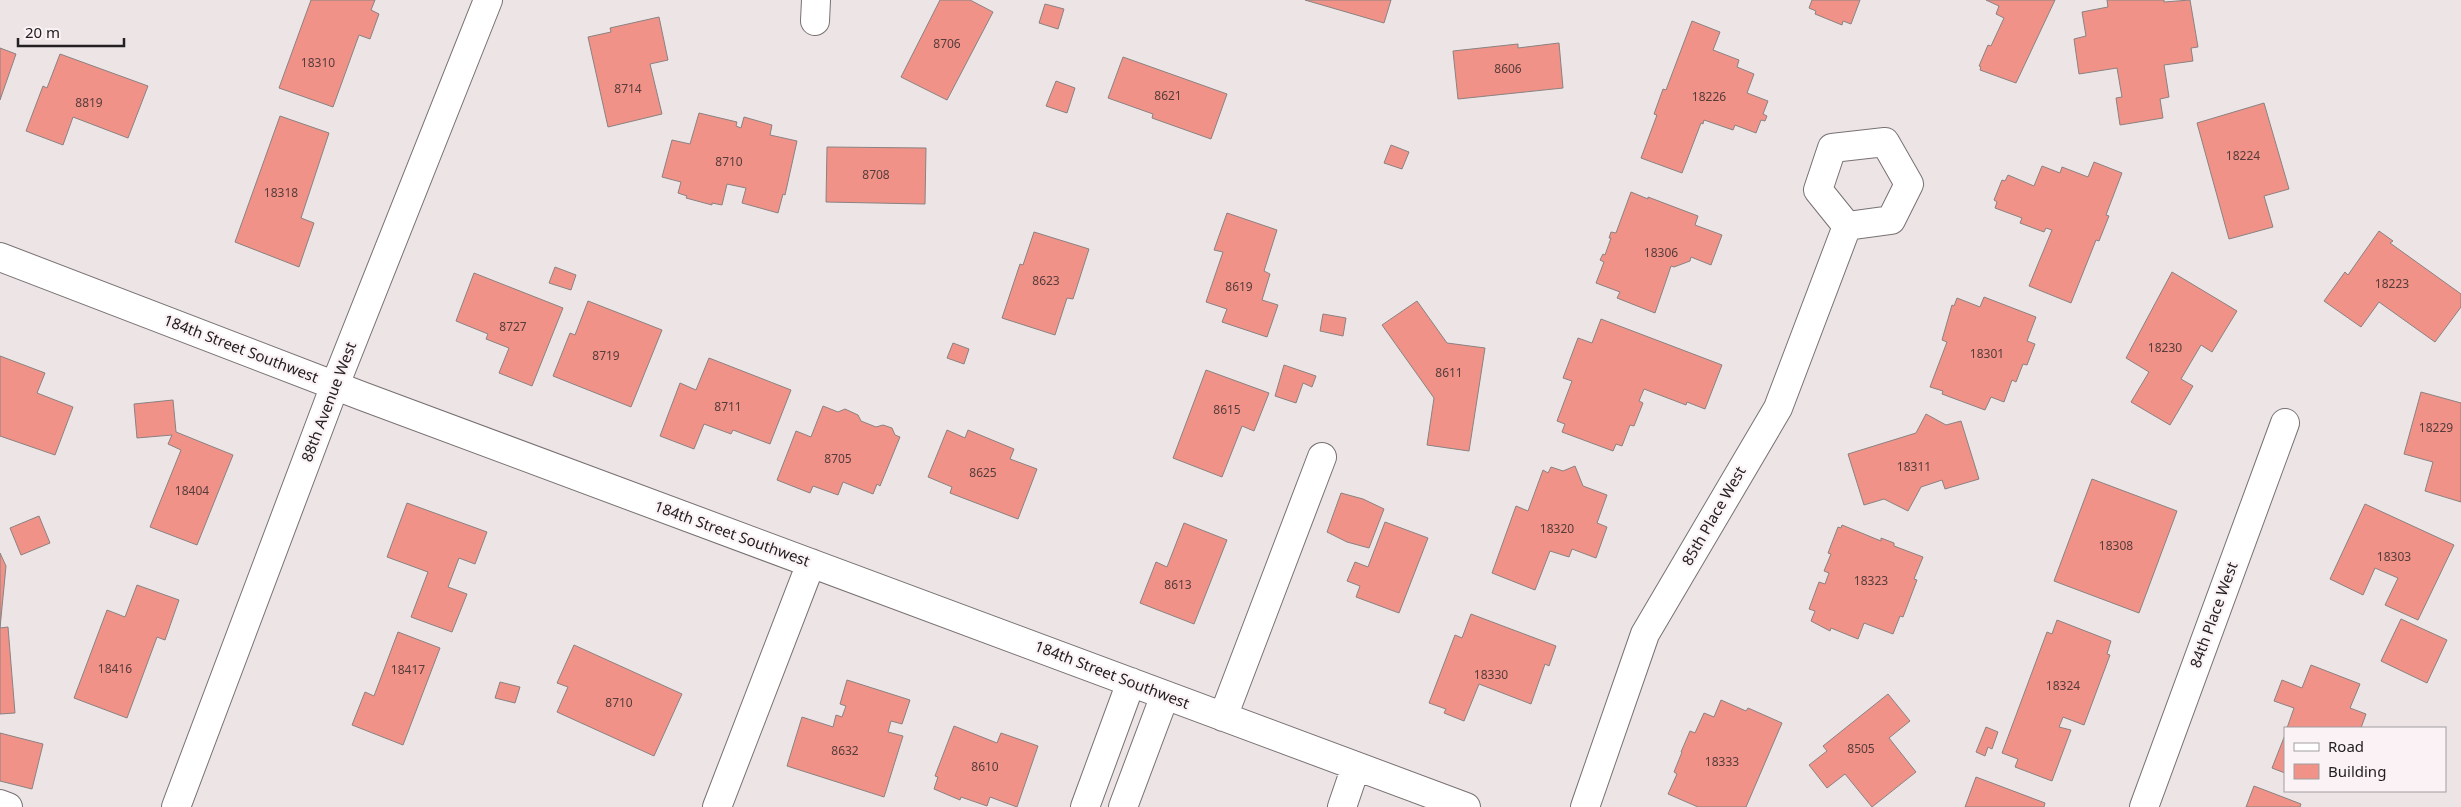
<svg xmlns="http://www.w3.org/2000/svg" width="2461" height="807" font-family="'Noto Sans',sans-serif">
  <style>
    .building { fill: #f09288; stroke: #8a8281 }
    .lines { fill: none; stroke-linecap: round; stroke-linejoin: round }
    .minor-casing { stroke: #787172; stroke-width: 30 }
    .minor { stroke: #fff; stroke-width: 28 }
    .labels { text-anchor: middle; stroke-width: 4.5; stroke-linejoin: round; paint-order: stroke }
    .number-label { font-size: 12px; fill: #573c3b }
    .street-label { font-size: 15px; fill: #242021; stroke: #faf2f4 }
  </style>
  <rect width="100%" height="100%" fill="#ede4e6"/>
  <path class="building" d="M311 0H375L371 10 379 14 370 39 359 35 333 107 279 88Z
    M940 0H970L993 12 947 100 901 77Z
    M1305 0H1391L1384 23Z
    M1812 0H1860L1851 24 1843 21 1842 25 1815 14 1816 11 1809 8Z
    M1986 0H2055L2016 83 1980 70 1981 67 1979 66 1988 45 1991 46 2004 18 1996 14 1999 6Z
    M2107 0H2164V2L2190 0 2198 47 2191 48 2193 61 2164 65 2169 97 2160 99 2163 118 2120 125 2116 98 2122 97 2117 68 2079 74 2074 39 2086 36 2082 12 2108 7Z
    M1045 4 1064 9 1058 29 1039 23Z
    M659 17 668 60 650 64 662 114 608 127 588 37 611 32 610 28Z
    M1692 21 1720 32 1713 50 1739 60 1737 67 1754 74 1747 93 1768 101 1763 114 1767 116 1765 121 1761 120 1756 133 1735 125 1733 130 1704 120 1703 124 1701 123 1682 173 1641 158 1657 115 1654 114 1663 89 1666 90Z
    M1559 43 1563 88 1458 99 1453 51 1518 44V48Z
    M0 48 16 54 0 100Z
    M60 54 148 86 128 138 73 117 63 145 26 131 43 86 47 88Z
    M1123 57 1227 94 1211 139 1152 118 1153 114 1108 98Z
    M1056 81 1075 88 1067 113 1046 106Z
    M2264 103 2289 189 2264 196 2273 227 2229 239 2197 123Z
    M699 113 737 122 736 126 741 128 744 117 772 125 770 135 797 141 785 195 783 194 778 213 742 203 746 188 727 184 722 205 712 203V205L686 198 687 196 678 193 681 182 662 177 672 140 690 144Z
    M280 116 329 133 301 218 314 223 299 267 235 242Z
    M1391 145 1409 152 1402 169 1384 163Z
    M827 147 926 148 925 204 826 202Z
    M2094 162 2122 173 2106 215 2109 216 2099 241 2096 240 2071 303 2029 286 2052 230 2046 228 2044 232 2020 223 2022 218 1995 208 1997 202 1994 200 2002 180 2005 181 2008 175 2034 186 2042 166 2060 173 2062 167 2088 177Z
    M1631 192 1648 199V197L1698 216 1695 225 1722 235 1711 265 1691 257 1690 261 1674 267 1671 266 1655 313 1617 298 1620 292 1596 283 1604 262 1600 260 1603 254 1605 255 1611 238H1609L1611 232 1616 233Z
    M1227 213 1277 230 1264 271 1270 274 1262 300 1278 305 1267 337 1222 322 1227 309 1206 302 1223 252 1214 250Z
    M2379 231 2393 241 2390 243 2461 294V307L2435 342 2379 302 2361 327 2324 301 2345 272 2348 275Z
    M1034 232 1089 249 1073 299 1067 298 1055 335 1002 318 1020 264 1023 265Z
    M555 267 576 275 571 290 549 283Z
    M2172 272 2237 311 2212 352 2201 345 2181 379 2193 386 2170 425 2131 402 2149 372 2126 358Z
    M474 273 563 308 532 386 499 373 509 348 486 339 488 334 456 321Z
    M1984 297 2036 317 2027 341 2035 344 2027 365 2023 364 2016 382 2012 380 2004 402 1991 397 1985 410 1942 394 1943 391 1930 387 1947 342 1942 340 1952 305 1954 306 1957 298 1980 307Z
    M588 301 662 330 631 407 553 376 570 333 575 335Z
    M1417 301 1447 343 1485 348 1469 451 1427 445 1434 398 1382 325Z
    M1323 314 1346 318 1343 336 1320 331Z
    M1601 319 1722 365 1705 409 1687 402 1686 405 1644 389 1639 401 1643 403 1634 426 1630 425 1622 446 1616 444 1613 451 1562 432 1565 424 1557 421 1572 381 1563 378 1578 338 1592 343Z
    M953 343 969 349 964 364 947 358Z
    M0 356 45 373 37 393 73 407 55 455 0 436Z
    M709 358 791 390 770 444 733 430 731 434 704 424 694 449 660 436 680 383 696 390Z
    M1284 365 1316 376 1312 387 1303 383 1296 403 1275 396Z
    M1206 370 1269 393 1254 431 1242 426 1222 477 1173 458Z
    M2421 392 2461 403V502L2425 491 2433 462 2404 454Z
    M173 400 176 432 233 455 197 545 150 527 181 450 168 444 172 435 137 438 134 404Z
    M823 406 838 412 845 409 858 415 861 421 876 427 883 425 892 428 895 435 900 437 880 486 877 484 873 494 843 482 838 495 813 486 810 493 777 480 796 431 811 437Z
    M1926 414 1946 425 1961 421 1979 479 1945 489 1942 480 1921 487 1908 511 1884 499 1864 505 1848 454 1916 433Z
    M947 430 965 438 968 430 1014 449 1010 459 1037 469 1018 519 950 493 952 487 928 477Z
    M1575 466 1583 486 1607 495 1597 523 1607 527 1596 558 1572 549 1569 557 1550 551 1535 590 1492 573 1516 506 1528 511 1543 470 1548 473 1551 467 1563 471Z
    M2092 479 2177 511 2139 613 2054 581Z
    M1341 493 1363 499 1384 509 1369 548 1347 542 1327 532Z
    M407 503 487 532 475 564 459 558 448 587 467 594 452 632 411 617 428 572 387 557Z
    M2365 504 2454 545 2418 620 2385 605 2398 578 2375 568 2363 595 2330 579Z
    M39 516 50 543 21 555 10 528Z
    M1385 522 1428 538 1399 613 1356 597 1360 586 1347 581 1355 562 1368 567Z
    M1184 523 1227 540 1194 624 1140 603 1156 562 1167 567Z
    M1842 525 1881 541V538L1894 543V546L1923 557 1914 579 1917 580 1903 617 1900 616 1893 634 1864 623 1858 639 1831 628 1830 631 1811 621 1815 611 1809 609 1819 582 1825 584 1829 573 1824 571 1831 554 1828 553 1838 527 1841 528Z
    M0 553 6 566 0 628 8 627 15 713 0 714Z
    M137 585 179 600 165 640 157 637 127 718 74 698 107 610 125 617Z
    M1471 614 1556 646 1549 666 1545 664 1531 704 1479 684 1464 721 1444 713 1446 709 1429 703 1455 635 1462 638Z
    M2401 619 2447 640 2427 683 2381 661Z
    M2057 620 2111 641 2107 654 2110 655 2084 725 2063 717 2059 727 2071 730 2052 781 2015 767 2018 759 2002 753 2047 632 2052 634Z
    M398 632 440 648 403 745 352 725 365 692 374 696Z
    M574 645 682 694 654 756 557 712 568 687 557 683Z
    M2311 665 2360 684 2350 708 2366 714 2361 728H2287L2294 708 2274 701 2282 680 2302 688Z
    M847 680 910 700 902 724 891 721 888 732 903 736 884 797 787 766 802 717 833 727 836 715 842 717 846 706 840 704Z
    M500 682 520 687 515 703 495 698Z
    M1888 694 1910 721 1889 738 1916 772 1872 807 1845 774 1827 788 1809 765 1827 751 1823 746Z
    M1721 700 1746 711 1748 708 1782 723 1746 807H1698L1668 794 1677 774 1674 772 1682 752H1681L1690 731 1695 733 1704 713 1714 717Z
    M954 726 997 743 1001 733 1038 746 1017 807 990 797 987 806 961 797 960 800 934 789 938 777 935 776Z
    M1986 727 1998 732 1992 749 1988 747 1985 756 1976 752Z
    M0 733 43 744 32 789 0 781Z
    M2285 735V773L2272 768Z
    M1976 777 2045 803 2044 807H1965Z
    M2254 786 2301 804 2300 807H2246Z"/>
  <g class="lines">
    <defs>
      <path id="minor" d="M815 21 816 0
        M1885 142 1909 184 1891 220 1847 226 1818 190 1832 148Z
        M0 257 362 396 1466 807
        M1223 717 1322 457
        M0 804 8 807
        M176 807 335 385 488 0
        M717 807 811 563
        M1085 807 1131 682
        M1123 807 1165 695
        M1342 807 1356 766
        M1585 807 1645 634 1778 408 1847 226
        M2144 807 2285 423"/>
    </defs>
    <use href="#minor" class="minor-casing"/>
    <use href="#minor" class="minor"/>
  </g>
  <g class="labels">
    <g class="number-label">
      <text x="947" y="48">8706</text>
      <text x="318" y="67">18310</text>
      <text x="1508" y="73">8606</text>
      <text x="628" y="93">8714</text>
      <text x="1168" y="100">8621</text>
      <text x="1709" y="101">18226</text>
      <text x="89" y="107">8819</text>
      <text x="2243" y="160">18224</text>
      <text x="729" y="166">8710</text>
      <text x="876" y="179">8708</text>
      <text x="281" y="197">18318</text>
      <text x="1661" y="257">18306</text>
      <text x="1046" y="285">8623</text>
      <text x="2392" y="288">18223</text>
      <text x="1239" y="291">8619</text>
      <text x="513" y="331">8727</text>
      <text x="2165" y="352">18230</text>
      <text x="1987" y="358">18301</text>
      <text x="606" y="360">8719</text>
      <text x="1449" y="377">8611</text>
      <text x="728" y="411">8711</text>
      <text x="1227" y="414">8615</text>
      <text x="2436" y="432">18229</text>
      <text x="838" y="463">8705</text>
      <text x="1914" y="471">18311</text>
      <text x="983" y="477">8625</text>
      <text x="192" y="495">18404</text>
      <text x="1557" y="533">18320</text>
      <text x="2116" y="550">18308</text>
      <text x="2394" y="561">18303</text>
      <text x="1871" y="585">18323</text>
      <text x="1178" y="589">8613</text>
      <text x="115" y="673">18416</text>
      <text x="408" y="674">18417</text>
      <text x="1491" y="679">18330</text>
      <text x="2063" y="690">18324</text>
      <text x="619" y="707">8710</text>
      <text x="1861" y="753">8505</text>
      <text x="845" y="755">8632</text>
      <text x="1722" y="766">18333</text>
      <text x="985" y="771">8610</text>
    </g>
    <g class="street-label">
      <text transform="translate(241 349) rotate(21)" y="5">184th Street Southwest</text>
      <text transform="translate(329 402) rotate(-69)" y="5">88th Avenue West</text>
      <text transform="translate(1714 516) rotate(-60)" y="5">85th Place West</text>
      <text transform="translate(732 534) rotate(20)" y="5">184th Street Southwest</text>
      <text transform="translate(2214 615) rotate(-70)" y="5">84th Place West</text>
      <text transform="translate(1112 675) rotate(21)" y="5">184th Street Southwest</text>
    </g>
  </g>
  <rect x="2284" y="727" width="162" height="65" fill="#faf2f4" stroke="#a49ea0"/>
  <rect x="2294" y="743" width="25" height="8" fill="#ffffff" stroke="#a49ea0"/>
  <text x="2328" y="752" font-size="15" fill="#242021">Road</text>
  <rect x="2294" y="764" width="25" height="15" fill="#f09288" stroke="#a49ea0"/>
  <text x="2328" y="777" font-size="15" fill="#242021">Building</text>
  <path d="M18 38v8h106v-8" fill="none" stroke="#242021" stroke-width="2.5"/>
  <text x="25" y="38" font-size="15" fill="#242021" stroke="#faf2f4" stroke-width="4" paint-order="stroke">20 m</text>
</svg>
